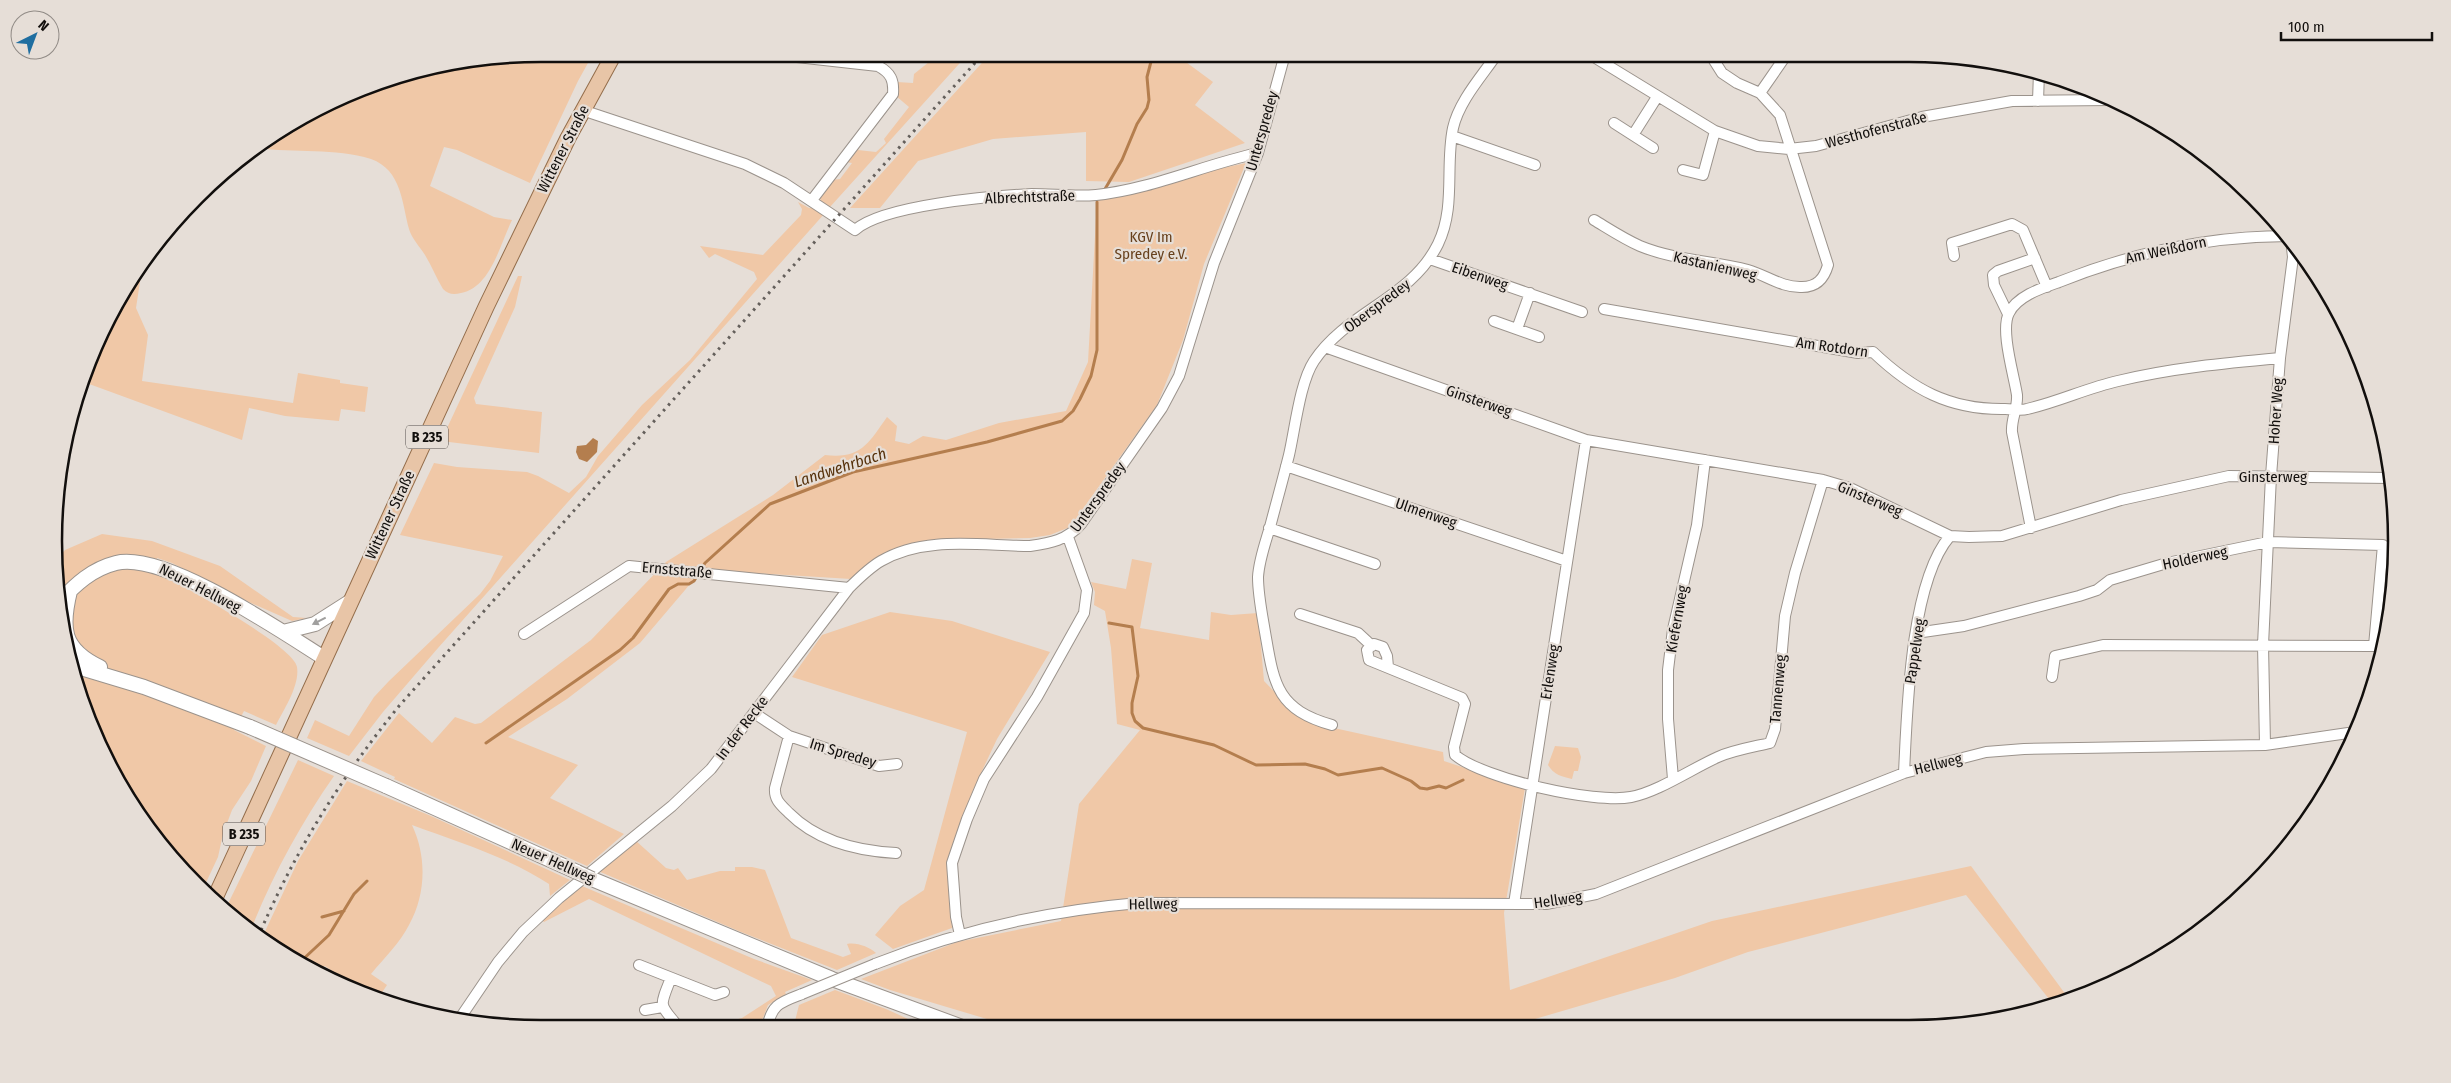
<svg xmlns="http://www.w3.org/2000/svg" width="2451" height="1083" font-family="'Fira Sans Condensed',sans-serif">
  <style>
    .green { fill: #f0c8a7 }
    .water { fill: #b47e4e }
    .lines { fill: none; stroke-linecap: round; stroke-linejoin: round }
    .stream { stroke: #b47e4e; stroke-width: 3 }
    .street-casing { stroke: #9b938c; stroke-width: 12 }
    .secondary-casing { stroke: #9b938c; stroke-width: 16 }
    .primary-casing { stroke: #936d4b; stroke-width: 17 }
    .street { stroke: #fff; stroke-width: 10 }
    .secondary { stroke: #fff; stroke-width: 14 }
    .primary { stroke: #e8c5a7; stroke-width: 15 }
    .rail { stroke: #645f5b; stroke-width: 3; stroke-dasharray: 2.5 5; stroke-linecap: butt }
    .street-bridge-casing { stroke: #9b938c; stroke-width: 12; stroke-linecap: butt }
    .secondary-bridge-casing { stroke: #9b938c; stroke-width: 16; stroke-linecap: butt }
    .street-bridge { stroke: #fff; stroke-width: 10 }
    .secondary-bridge { stroke: #fff; stroke-width: 14 }
    .oneway { fill: #a09f9e }
    .labels { text-anchor: middle; stroke-width: 4.5; stroke-linejoin: round; paint-order: stroke }
    .shield { fill: #e6ded7; stroke: #524d4a; stroke-width: 1 }
    .shield-label { font-size: 14px; font-weight: bold; fill: #120f0d }
    .street-label { font-size: 15px; fill: #120f0d; stroke: #e6ded7 }
    .park-label { font-size: 15px; fill: #68411d; stroke: #e6ded7 }
    .water-label { font-size: 16px; font-style: italic; fill: #58330d; stroke: #e6ded7 }
    .rim { fill: none; stroke: #120f0d; stroke-width: 2.5 }
  </style>
  <rect width="100%" height="100%" fill="#e6ded7"/>
  <path class="green" d="M541 54H593L578 81 530 183 457 150 444 147 430 186 494 217 512 220C500 245 490 288 461 293 453 295 448 294 443 289 436 278 432 266 425 255 420 247 412 239 409 229 402 204 402 170 371 159 335 148 295 153 257 148L297 119 384 80 447 63Z
    M939 54H968L830 207 821 201 819 196 832 180 840 179 852 163 846 162 862 139H865L858 150 876 152 886 143 884 139 909 107 896 96 897 82 913 83 914 74Z
    M990 54H1175L1213 82 1195 105 1245 143 1129 182 1086 181V132L993 139 918 161 880 208H850Z
    M1246 163 1204 264 1183 340 1157 405 1070 527 1050 535 1030 538 937 540 911 545 851 579 702 570 640 643 567 699 508 737 578 765 550 798 624 834 587 866 394 779 395 777 361 761 399 713 432 743 455 717 475 724 481 723 591 640 666 562 773 495 825 455C861 459 868 444 887 417L897 426 895 441 909 444 923 436 946 440 999 423 1066 411 1088 362 1097 200C1147 189 1196 173 1246 163Z
    M798 202 809 208 816 207 825 213 438 648 383 712 349 756 307 738 315 720 349 736 374 697 389 681 480 594 490 581 503 556 400 535 434 463 457 467 527 472 538 476 569 493 586 477 598 456 642 405 690 360 757 279 754 272 715 254 709 258 700 246 763 255 801 215 802 209Z
    M143 262 136 308 148 335 142 381 293 403 298 373 340 380V383L368 387 365 412 341 409 339 421 285 416 249 408 242 440 81 381 119 298Z
    M518 276H522L515 307 474 398 476 404 542 412 539 453 441 441Z
    M102 534 152 541 220 566 293 617 307 618 292 621 251 603 172 563 157 558 158 574C181 584 294 646 297 667 300 685 284 709 276 725L244 711 234 730 266 746 251 781 232 810 223 834 218 857 203 889 175 863 119 786 80 699 63 636 56 560 65 550Z
    M1132 559 1152 563 1140 628 1209 640 1211 612 1231 615 1258 613 1264 681 1300 718 1334 728 1443 752 1444 761 1525 788 1504 913 1510 990 1712 921 1971 866 2069 999 2053 1004 1966 895 1748 952 1675 978 1511 1026 1017 1028 890 990 861 979 957 942 1061 921 1079 804 1140 730 1117 724 1111 648 1105 611 1094 605 1095 592 1091 582 1126 589Z
    M890 612 952 621 1050 652 997 739 973 790 948 868 952 928 893 949 875 935 900 906 924 890 967 732 792 677 822 635Z
    M1555 746 1578 748 1581 757 1578 771H1574L1572 779C1561 776 1554 775 1548 765Z
    M298 760 334 776C301 823 271 878 250 932L225 910Z
    M347 781 431 816 570 880 550 896 549 884C508 857 458 842 412 825 427 857 426 894 409 925 400 943 384 958 371 974L387 985 377 1000 365 995 325 966 316 972 298 964 261 940 298 861Z
    M635 840 666 868 674 870 678 868 687 880 720 871H735V867H752L765 870 791 938 843 957 851 954 847 944C857 942 869 947 876 953L837 970 741 932 598 871Z
    M582 886 754 959 812 980 785 992 786 994 768 1005 763 1018 755 1025 699 1029 742 1018 776 996 771 986 589 899 544 922 542 920Z
    M835 990 886 1009 928 1028 793 1029 799 1005Z"/>
  <path class="water" d="M593 438 598 441 597 452 587 462 579 459 576 452 577 446 586 445Z"/>
  <g class="lines">
    <path class="stream" d="M1105 189 1122 160 1137 124 1147 108 1149 100 1147 77 1153 54
      M1109 623 1132 627 1138 676 1132 703V713L1135 721 1143 728 1214 745 1256 765 1305 764 1325 769 1338 775 1382 768 1411 781 1420 788 1427 789 1439 786 1446 788 1463 780
      M486 743 620 650 633 638 669 589 678 584H689L694 581 705 563 770 504 853 472 987 442 1062 421 1073 411 1080 399 1091 376 1097 350V202
      M322 917 344 911
      M298 964 329 935 354 894 367 881"/>
    <defs>
      <path id="street" d="M1589 54 1715 131 1758 146 1789 149 1816 146 1922 117 2012 101 2111 100
        M797 57 878 66C891 73 894 80 893 94L812 200
        M1760 93 1787 54
        M2038 101 2039 72
        M582 110 745 164 784 183 855 230C883 205 992 196 1032 194 1053 194 1075 197 1096 195 1152 189 1203 165 1258 153
        M1614 123 1653 148
        M1633 135 1657 97
        M1452 136 1535 165
        M1683 170 1703 175 1715 131
        M1594 220C1609 229 1624 239 1640 246 1674 260 1713 261 1748 270 1766 275 1782 288 1802 287 1817 287 1824 279 1828 265L1780 115 1760 93 1737 83 1722 73 1710 54
        M1954 256 1952 243 2012 224 2023 230 2047 287
        M1430 259 1582 312
        M1604 309 1858 353 1873 352C1912 389 1949 410 2005 409 2012 409 2021 411 2027 409 2058 402 2087 388 2118 381 2172 368 2226 363 2280 358
        M2008 314 1994 285 1993 275 1998 271 2035 258
        M1494 321 1539 337
        M1517 329 1530 293
        M1325 347 1586 440 1823 480 1850 488 1950 536 1969 537 2002 536 2121 500 2229 476 2391 478
        M1286 466 1567 561
        M1269 528 1375 564
        M2031 528 2012 432C2011 419 2018 408 2017 395 2014 375 2000 330 2009 313 2017 296 2042 288 2059 282 2134 252 2208 236 2289 236
        M1300 614 1358 633 1372 646
        M1916 633 1964 626 2079 596 2097 590 2110 580 2167 563 2268 542 2383 545 2374 646 2103 645 2055 656 2052 677
        M524 634 629 566 849 588
        M1388 667 1387 656 1383 647 1374 644 1367 650 1369 660 1462 698 1465 704 1454 747 1455 755C1484 779 1595 804 1631 797 1658 792 1693 768 1718 757 1734 750 1753 747 1770 743L1775 729 1785 616 1795 573 1823 480
        M754 713 789 736 879 766 897 764
        M1332 725C1276 709 1274 684 1265 632 1262 614 1258 595 1258 577 1259 560 1265 544 1270 527 1276 504 1283 479 1289 455 1295 429 1300 382 1314 361 1347 311 1411 299 1438 244 1456 207 1445 166 1453 128 1459 101 1482 76 1497 54
        M789 736 775 788C774 800 781 805 789 813 817 841 857 851 896 853
        M2265 745 2263 645 2271 476 2280 358 2293 257 2291 239
        M1904 773C1907 712 1910 582 1950 536
        M1673 779 1668 719V670L1673 629 1697 525 1705 460
        M1514 904 1586 440
        M960 935 956 917 952 863 967 819 984 779 1037 697 1084 613 1087 590 1068 537
        M875 964C960 930 1047 911 1138 903L1546 904 1596 894 1904 773 1986 752 2024 749 2265 745 2355 732
        M639 965 715 995 724 992
        M671 978C658 1010 660 1003 680 1029
        M645 1010 662 1007
        M458 1021 498 962 523 932 559 898 672 806 711 769 849 588C859 578 869 568 881 561 925 535 982 546 1030 546 1051 543 1067 540 1081 524L1162 408 1179 376 1214 263 1258 153 1285 54
        M767 1029C771 1004 781 1002 802 994"/>
      <path id="secondary" d="M70 591C61 628 62 649 100 667
        M60 601C76 584 92 569 116 563 164 551 281 631 324 658
        M283 632 315 624 351 601
        M71 665 144 687 250 727
        M386 786 577 872
        M592 879 832 979 965 1028"/>
      <path id="primary" d="M214 900 486 307 568 138 614 54"/>
    </defs>
    <use href="#street" class="street-casing"/>
    <use href="#secondary" class="secondary-casing"/>
    <use href="#primary" class="primary-casing"/>
    <use href="#street" class="street"/>
    <use href="#secondary" class="secondary"/>
    <use href="#primary" class="primary"/>
    <path class="rail" d="M258 937C295 851 340 779 399 706L983 54"/>
    <defs>
      <path id="street-bridge" d="M802 994 875 964"/>
      <path id="secondary-bridge" d="M250 727 386 786
        M577 872 592 879"/>
    </defs>
    <use href="#street-bridge" class="street-bridge-casing"/>
    <use href="#secondary-bridge" class="secondary-bridge-casing"/>
    <use href="#street-bridge" class="street-bridge"/>
    <use href="#secondary-bridge" class="secondary-bridge"/>
  </g>
  <defs><path id="oneway-solid" d="M-6-.8H1V-3.2L6.5 0L1 3.2V.8H-6Z" transform="scale(1.25)"/></defs>
  <use class="oneway" href="#oneway-solid" transform="translate(319 621) rotate(153)"/>
  <g class="labels">
    <g class="shield">
      <rect x="406" y="425.5" width="42" height="23" rx="4"/>
      <rect x="223" y="822.5" width="42" height="23" rx="4"/>
    </g>
    <g class="shield-label">
      <text x="427" y="442">B 235</text>
      <text x="244" y="839">B 235</text>
    </g>
    <g class="street-label">
      <text transform="translate(1876 130) rotate(-15)" y="5">Westhofenstraße</text>
      <text transform="translate(1262 131) rotate(-74)" y="5">Unterspredey</text>
      <text transform="translate(563 149) rotate(-63)" y="5">Wittener Straße</text>
      <text transform="translate(1030 197) rotate(-2)" y="5">Albrechtstraße</text>
      <text transform="translate(2166 250) rotate(-12)" y="5">Am Weißdorn</text>
      <text transform="translate(1715 266) rotate(13)" y="5">Kastanienweg</text>
      <text transform="translate(1480 276) rotate(19)" y="5">Eibenweg</text>
      <text transform="translate(1377 306) rotate(-37)" y="5">Oberspredey</text>
      <text transform="translate(1832 347) rotate(8)" y="5">Am Rotdorn</text>
      <text transform="translate(1479 401) rotate(19)" y="5">Ginsterweg</text>
      <text transform="translate(2276 411) rotate(-86)" y="5">Hoher Weg</text>
      <text x="2273" y="482">Ginsterweg</text>
      <text transform="translate(1098 497) rotate(-54)" y="5">Unterspredey</text>
      <text transform="translate(1870 499) rotate(23)" y="5">Ginsterweg</text>
      <text transform="translate(1426 513) rotate(19)" y="5">Ulmenweg</text>
      <text transform="translate(390 515) rotate(-65)" y="5">Wittener Straße</text>
      <text transform="translate(2195 558) rotate(-12)" y="5">Holderweg</text>
      <text transform="translate(677 570) rotate(5)" y="5">Ernststraße</text>
      <text transform="translate(200 588) rotate(27)" y="5">Neuer Hellweg</text>
      <text transform="translate(1677 619) rotate(-80)" y="5">Kiefernweg</text>
      <text transform="translate(1915 651) rotate(-81)" y="5">Pappelweg</text>
      <text transform="translate(1550 672) rotate(-81)" y="5">Erlenweg</text>
      <text transform="translate(1778 689) rotate(-85)" y="5">Tannenweg</text>
      <text transform="translate(742 728) rotate(-53)" y="5">In der Recke</text>
      <text transform="translate(843 753) rotate(17)" y="5">Im Spredey</text>
      <text transform="translate(1938 764) rotate(-14)" y="5">Hellweg</text>
      <text transform="translate(553 861) rotate(24)" y="5">Neuer Hellweg</text>
      <text transform="translate(1558 900) rotate(-8)" y="5">Hellweg</text>
      <text transform="translate(1153 904) rotate(-1)" y="5">Hellweg</text>
    </g>
    <g class="park-label">
      <text x="1151" y="242">KGV Im<tspan x="1151" dy="17">Spredey e.V.</tspan></text>
    </g>
    <g class="water-label">
      <text transform="translate(840 467) rotate(-18)" y="6">Landwehrbach</text>
    </g>
  </g>
  <path d="M0 0H2451V1083H0ZM541 62H1909A479 479 0 0 1 2388 541V541A479 479 0 0 1 1909 1020H541A479 479 0 0 1 62 541V541A479 479 0 0 1 541 62Z" fill="#e6ded7" fill-rule="evenodd"/>
  <path class="rim" d="M541 62H1909A479 479 0 0 1 2388 541V541A479 479 0 0 1 1909 1020H541A479 479 0 0 1 62 541V541A479 479 0 0 1 541 62Z"/>
  <g transform="translate(35 35) rotate(42)"><circle r="24" fill="#e6ded7" stroke="#918b86"/>
  <path d="M0-4L9 19L0 12L-9 19Z" fill="#1f6ea0"/>
  <text y="-8" font-size="14" font-weight="bold" text-anchor="middle" fill="#120f0d">N</text>
  </g>
  <path d="M2281 32v8h151v-8" fill="none" stroke="#120f0d" stroke-width="2.5"/>
  <text x="2288" y="32" font-size="15" fill="#120f0d" stroke="#e6ded7" stroke-width="4" paint-order="stroke">100 m</text>
</svg>
